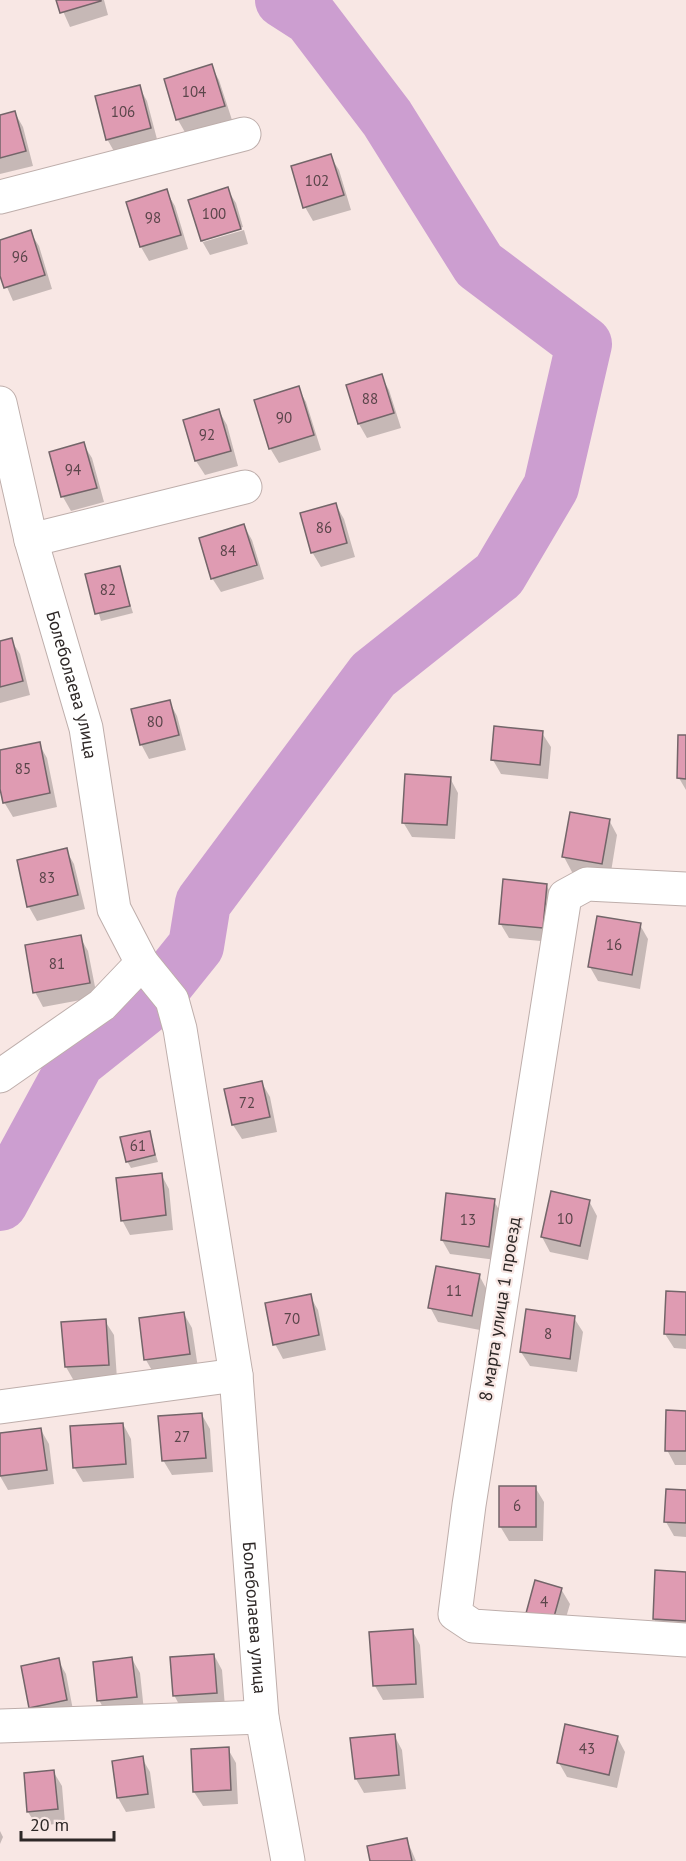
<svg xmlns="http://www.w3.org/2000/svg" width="686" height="1861" font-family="'PT Sans',sans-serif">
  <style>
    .shadow { fill: #0003 }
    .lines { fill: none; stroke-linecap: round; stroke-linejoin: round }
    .river { stroke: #cc9ed0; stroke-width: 56 }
    .building { fill: #df9bb2; stroke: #736569; stroke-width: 1.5 }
    .minor-casing { stroke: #beaeab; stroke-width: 35 }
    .minor { stroke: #fff; stroke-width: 33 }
    .labels { text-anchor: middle; stroke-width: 4.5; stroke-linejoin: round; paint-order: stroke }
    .number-label { font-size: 15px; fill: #5a454a }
    .street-label { font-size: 18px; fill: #2e2827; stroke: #f8e7e4 }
  </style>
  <rect width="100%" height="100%" fill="#f8e7e4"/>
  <path class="shadow" d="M58 0H104L108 15 70 27Z
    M211 66 219 80 232 120 186 134 178 120 166 80Z
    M139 87 147 101 158 143 115 153 107 139Z
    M15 113 23 127 33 166 0 174V116Z
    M330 156 339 170 351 210 313 221 305 207Z
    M227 189 236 203 243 227 203 239V242L244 230 248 244 210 255 202 241 190 201Z
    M166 191 175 206 188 249 149 261 141 247Z
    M30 232 39 246 52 289 13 301 0 271V241Z
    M381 376 389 390 401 428 367 438 359 424Z
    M298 388 306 402 321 450 279 463 270 448Z
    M219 411 227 425 238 466 205 475 196 461 185 421Z
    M83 444 92 458 104 502 71 511 63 497 50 453Z
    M336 505 344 519 355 557 321 567 312 552Z
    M244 526 252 540 264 579 221 592 212 578Z
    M119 568 133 613 101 621 87 575Z
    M11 640 20 654 30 695 0 703V643Z
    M169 701 177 716 186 750 149 759 141 744Z
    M542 733 551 747 548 779 501 774 493 760Z
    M686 737V790L679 778Z
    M39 744 47 758 57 807 13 817 4 802 0 781V752Z
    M450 778 458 793 455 839 412 837 403 822Z
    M609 820 617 835 610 878 572 872 564 857Z
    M66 850 74 864 85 909 37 921 29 907 19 861Z
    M546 885 555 900 551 942 509 938 500 923Z
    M640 925 648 939 640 989 598 981 590 967Z
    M80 937 88 951 97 997 43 1007 35 992Z
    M262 1083 270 1097 277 1132 242 1139 233 1125Z
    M149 1132 158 1162 131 1168 127 1161Z
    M161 1174 169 1189 173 1230 130 1235 122 1220Z
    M494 1201 502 1215 496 1260 450 1254 442 1240Z
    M589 1201 597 1216 588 1260 550 1252 542 1237Z
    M479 1275 487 1290 480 1330 438 1322 430 1307Z
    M686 1294V1349L674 1348 665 1334Z
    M310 1296 318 1310 326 1350 283 1359 275 1344Z
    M184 1314 192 1328 198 1368 154 1374 146 1360Z
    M574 1318 583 1332 577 1372 530 1366 521 1352Z
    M105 1321 114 1335 117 1379 74 1381 66 1367Z
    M686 1412V1465H675L667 1450Z
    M202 1415 210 1429 213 1472 172 1475 163 1460Z
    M123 1424 131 1439 134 1478 83 1482 74 1467Z
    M41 1430 49 1444 54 1484 8 1490 0 1476V1435Z
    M535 1487 544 1502 543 1541H509L500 1526Z
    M686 1491V1537L674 1536 666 1522Z
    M686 1573V1634L663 1633 654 1619Z
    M561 1589 570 1604 560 1638 535 1631Z
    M412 1630 420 1645 424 1698 383 1700 375 1686 371 1633Z
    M214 1655 222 1670 225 1707 182 1710 174 1695Z
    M132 1659 140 1673 144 1711 107 1715 99 1700Z
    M58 1660 66 1674 74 1715 39 1722 31 1707Z
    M394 1735 402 1750 406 1789 364 1793 356 1779Z
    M617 1737 625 1752 617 1788 567 1777 559 1763Z
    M228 1749 236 1763 238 1804 203 1806 194 1792Z
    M142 1758 150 1772 155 1808 126 1812 118 1798 113 1762Z
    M53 1771 62 1786 65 1823 37 1826 28 1812Z
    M0 1831 3 1837 0 1844Z
    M407 1840 416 1861H372Z"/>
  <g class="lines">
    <path class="river" d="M0 1203 77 1061 151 1002 196 946 203 903 373 675 499 575 551 487 584 344 479 265 387 118 311 18 283 0"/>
  </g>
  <path class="building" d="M56 0H101V1L60 13Z
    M212 64 225 106 176 120 164 79Z
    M140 85 151 128 106 140 95 96Z
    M15 111 26 151 0 158V115Z
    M331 154 344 195 303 208 291 166Z
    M228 187 241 229 201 241 188 200Z
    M167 189 181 235 140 247 126 202Z
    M31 230 45 275 4 288 0 276V240Z
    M382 374 394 413 358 424 346 385Z
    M299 386 314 435 269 449 254 400Z
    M219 409 231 451 195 461 183 420Z
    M84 442 97 488 61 497 49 452Z
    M336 503 347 543 311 553 300 513Z
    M244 524 257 565 211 579 199 538Z
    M120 566 130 606 95 614 85 574Z
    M12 638 23 681 0 687V641Z
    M170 700 179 735 140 745 131 709Z
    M494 726 543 731 540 765 491 760Z
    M678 735H686V779L677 778Z
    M40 742 50 793 3 803 0 789V750Z
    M405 774 451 777 447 825 402 823Z
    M570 812 610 819 602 864 562 857Z
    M67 848 78 895 27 907 17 860Z
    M503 879 547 884 543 928 499 924Z
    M597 916 641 923 632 975 588 967Z
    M81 935 90 983 33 993 25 945Z
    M262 1081 270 1117 232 1125 224 1089Z
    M150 1131 155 1155 126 1162 120 1137Z
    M162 1173 166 1215 121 1221 116 1178Z
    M551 1191 590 1200 580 1246 541 1237Z
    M446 1193 495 1199 489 1247 441 1240Z
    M436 1266 480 1274 472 1316 428 1308Z
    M666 1291 686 1292V1335L664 1334Z
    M311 1294 319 1335 273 1345 265 1303Z
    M526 1309 575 1316 570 1359 520 1352Z
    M184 1312 190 1354 144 1360 139 1318Z
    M106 1319 109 1365 65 1367 61 1322Z
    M666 1410 686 1411V1451H665Z
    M202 1413 206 1458 162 1461 158 1416Z
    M123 1423 126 1464 73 1468 70 1426Z
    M41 1428 47 1470 0 1476V1433Z
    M499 1486H536V1527H499Z
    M666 1489 686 1490V1523L664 1522Z
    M655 1570 686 1572V1621L653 1619Z
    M535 1580 562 1588 552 1624 525 1617Z
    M413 1629 416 1684 373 1686 369 1632Z
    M214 1654 217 1693 173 1696 170 1657Z
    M132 1657 137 1697 97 1701 93 1662Z
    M59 1658 67 1700 29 1708 21 1666Z
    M565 1724 618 1736 609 1775 557 1763Z
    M395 1734 399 1775 355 1779 350 1738Z
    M229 1747 231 1790 193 1792 191 1749Z
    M143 1756 148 1794 117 1798 112 1761Z
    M54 1770 58 1809 27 1812 24 1773Z
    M407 1838 412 1861H370L367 1846Z"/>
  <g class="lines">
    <defs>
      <g id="minor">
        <path d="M0 197 244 134"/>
        <path id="s1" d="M0 403 31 540 86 728 114 909 142 963 172 1000 180 1029 236 1375 262 1717 288 1861"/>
        <path d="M31 540 245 487"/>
        <path d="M686 889 587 884 565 896 469 1505 455 1614 473 1626 686 1640"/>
        <path d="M0 1076 102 1005 142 963"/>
        <path d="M0 1407 236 1375"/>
        <path d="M0 1726 262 1717"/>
      </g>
    </defs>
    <use href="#minor" class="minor-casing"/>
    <use href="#minor" class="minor"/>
  </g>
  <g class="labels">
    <g class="number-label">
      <text x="194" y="97">104</text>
      <text x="123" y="117">106</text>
      <text x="317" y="186">102</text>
      <text x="214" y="219">100</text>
      <text x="153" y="223">98</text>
      <text x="20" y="262">96</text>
      <text x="370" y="404">88</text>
      <text x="284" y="423">90</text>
      <text x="207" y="440">92</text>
      <text x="73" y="475">94</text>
      <text x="324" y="533">86</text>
      <text x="228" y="556">84</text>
      <text x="108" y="595">82</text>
      <text x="155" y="727">80</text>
      <text x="23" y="774">85</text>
      <text x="47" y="883">83</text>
      <text x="614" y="950">16</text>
      <text x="57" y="969">81</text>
      <text x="247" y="1108">72</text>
      <text x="138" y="1151">61</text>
      <text x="565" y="1224">10</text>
      <text x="468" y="1225">13</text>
      <text x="454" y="1296">11</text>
      <text x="292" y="1324">70</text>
      <text x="548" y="1339">8</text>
      <text x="182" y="1442">27</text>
      <text x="517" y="1511">6</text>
      <text x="544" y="1607">4</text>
      <text x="587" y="1754">43</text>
    </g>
    <g class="street-label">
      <text dy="6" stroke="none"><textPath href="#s1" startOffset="291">Болеболаева улица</textPath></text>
      <text transform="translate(500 1309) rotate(-81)" y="6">8 марта улица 1 проезд</text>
      <text dy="6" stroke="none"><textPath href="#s1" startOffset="1252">Болеболаева улица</textPath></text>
    </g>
  </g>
  <path d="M21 1831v9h93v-9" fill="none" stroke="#2e2827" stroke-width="3"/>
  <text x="30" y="1831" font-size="18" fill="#2e2827" stroke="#f8e7e4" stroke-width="4.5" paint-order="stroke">20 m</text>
</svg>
